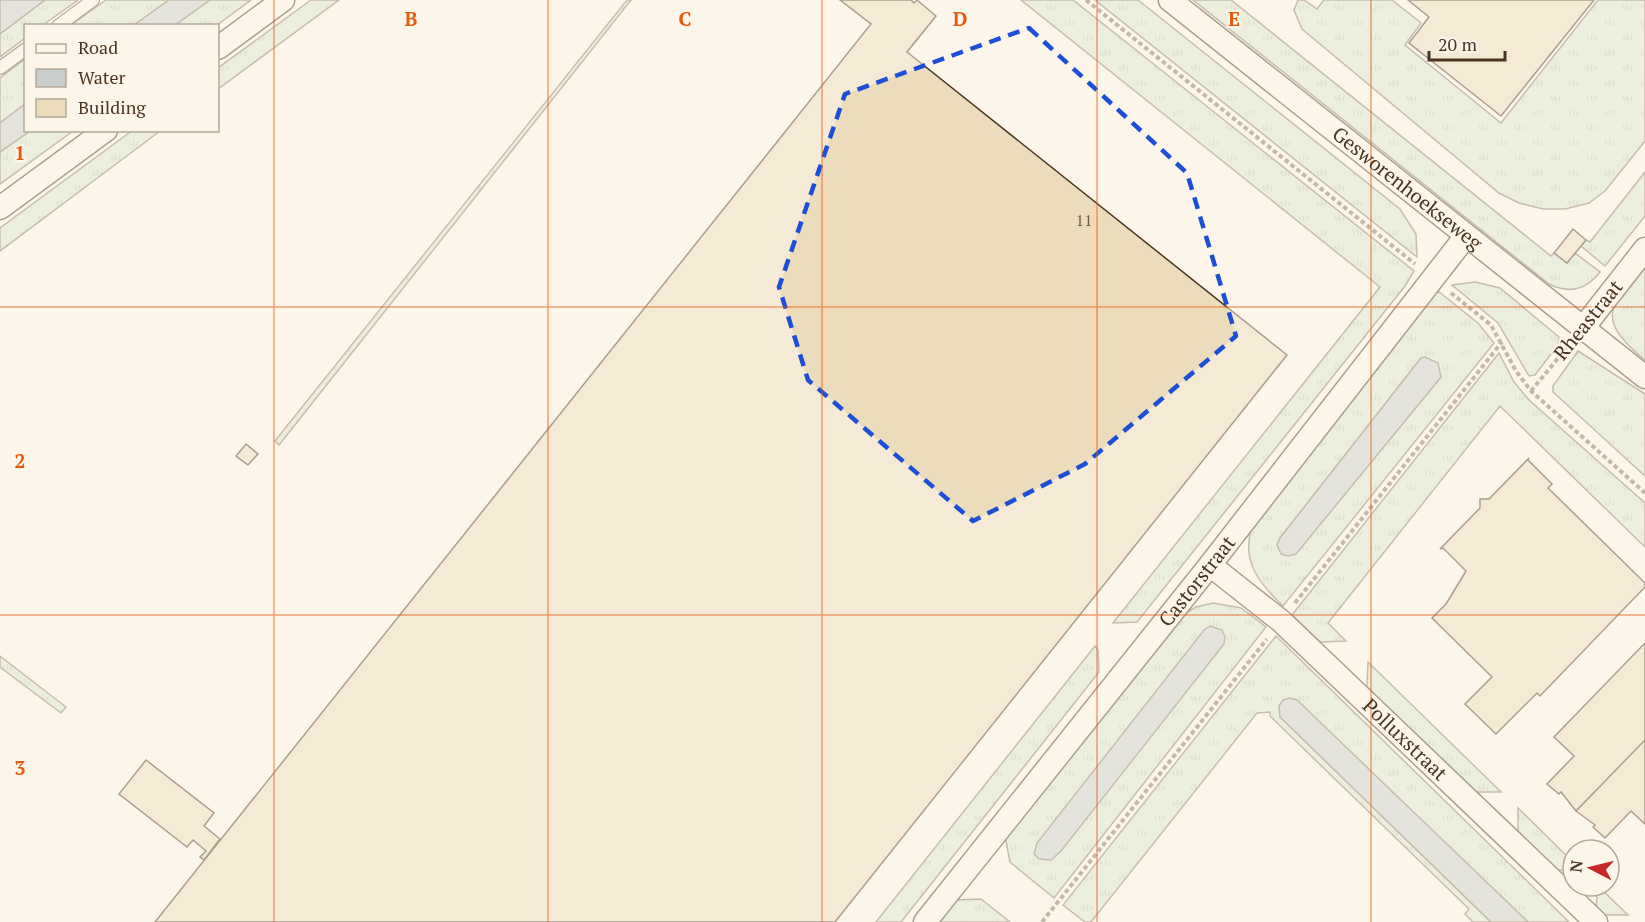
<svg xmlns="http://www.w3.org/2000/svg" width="1645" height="922" font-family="'PT Serif',serif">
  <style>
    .grass { fill: url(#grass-tufts); stroke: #887966; stroke-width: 1.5; fill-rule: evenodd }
    .water { fill: #c9cecd; stroke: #887966; stroke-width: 1.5 }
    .building { fill: #ecdcbc; stroke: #4a3520; stroke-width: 1.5 }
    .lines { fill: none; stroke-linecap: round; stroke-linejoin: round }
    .lane-casing { stroke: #4a3520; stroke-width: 14 }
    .street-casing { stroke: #4a3520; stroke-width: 25 }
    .path { stroke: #7f6f5c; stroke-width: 4; stroke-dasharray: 4.5 3; stroke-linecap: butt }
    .lane { stroke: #fbf6e9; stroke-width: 12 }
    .street { stroke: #fbf6e9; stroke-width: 22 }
    .marked { fill: none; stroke: #1d4ed8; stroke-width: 4.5; stroke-dasharray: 12 8; stroke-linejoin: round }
    .grid { fill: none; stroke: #e8590c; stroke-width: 1.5; stroke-opacity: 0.55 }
    .labels { text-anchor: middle; stroke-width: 4.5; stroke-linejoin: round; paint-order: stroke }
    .number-label { font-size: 16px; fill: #725f47 }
    .street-label { font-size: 20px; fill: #4a3520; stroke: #fbf6e9 }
    .grid-label { font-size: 20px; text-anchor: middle; font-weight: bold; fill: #e8590c; stroke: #fbf6e9; stroke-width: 4.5; stroke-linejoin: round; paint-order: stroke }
  </style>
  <defs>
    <pattern id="grass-tufts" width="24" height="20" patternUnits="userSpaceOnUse" patternTransform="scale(1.5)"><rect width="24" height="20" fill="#dce7d0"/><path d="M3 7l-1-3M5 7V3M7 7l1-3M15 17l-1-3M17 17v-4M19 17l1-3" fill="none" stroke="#bec7b2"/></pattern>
  </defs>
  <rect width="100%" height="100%" fill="#fbf6e9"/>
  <path class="grass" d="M45 0H78L43 25 26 26 25 38 0 57V34Z
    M106 0H169L134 25H71Z
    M210 0H251L217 25H175Z
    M311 0H339L218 89V68Z
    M627 0H631L279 445 275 441Z
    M1021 0H1073L1414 271 1405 286 1137 622 1113 623 1380 287Z
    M1095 0H1138L1400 209 1416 234 1417 257Z
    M1193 0H1231L1551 256 1554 253 1567 263 1575 253 1600 272C1586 290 1569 294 1549 284Z
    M1298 0H1304L1317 9 1324 0H1392L1421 23 1405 45 1501 123 1598 0H1645V141L1605 191 1589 203 1565 209H1543L1519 203 1499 193 1302 29 1294 10Z
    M25 59V104L0 123V78Z
    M133 130 160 131 0 251V228Z
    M30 131H73L0 184V152Z
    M1645 172V216L1605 266 1581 246 1586 240 1590 242Z
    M1645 259V360C1592 317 1612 305 1645 259Z
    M1475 282 1500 288 1559 337 1558 345 1535 375 1529 376 1498 323 1452 285Z
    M1438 291 1478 323 1494 343 1283 606C1258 582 1240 560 1253 524ZM1421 358 1441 377 1296 553 1278 548 1280 538Z
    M1578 351 1645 394V476L1553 392V386Z
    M1499 353 1514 382 1529 400 1645 503V547L1500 406 1328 623 1346 641 1320 642 1292 615Z
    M1213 603 1241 608 1266 627 1054 898 1010 862 1005 836 1181 616 1196 607Z
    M1276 636 1569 922H1528L1294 699 1280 717 1491 922H1473L1465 914 1469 909 1270 716V712L1257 713 1091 922H1085L1063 905Z
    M1095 646 1098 650 1099 672 901 922H876Z
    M0 656 66 707 61 713 0 667Z
    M1368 662 1501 792H1474L1367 687Z
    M1518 808 1573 862V870H1555L1518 833Z
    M1598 886 1628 915H1602L1596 910Z
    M981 899 1010 922H937L954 900Z"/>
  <path class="water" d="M0 0H45L0 34Z
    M169 0H210L175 25H134Z
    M25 104 26 130 30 131 0 152V123Z
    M1425 357 1438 363 1441 377 1296 554 1288 556 1281 554 1277 545 1280 538 1421 358Z
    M1210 626 1222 630 1225 637 1224 644 1061 851 1051 860 1039 859 1034 854 1037 843 1204 630Z
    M1290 698 1297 700 1528 922H1491L1280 717 1279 706 1283 700Z"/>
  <path class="building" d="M840 0H911L914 3 917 0 936 16 907 52 1287 355 835 922H155L871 24Z
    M1408 0H1594L1501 116 1409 43 1429 17Z
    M1573 229 1586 240 1567 263 1554 253Z
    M246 444 258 454 248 465 236 456Z
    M1529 458 1528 460 1552 484 1548 488 1645 583V587L1540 696 1537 693 1496 734 1465 704 1492 677 1432 618 1446 604 1466 571 1443 548 1440 549 1480 508V499H1489Z
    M1645 643V740L1576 811 1561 792 1559 794 1547 784 1574 756 1554 737Z
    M1645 740V824L1631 811 1605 838 1593 827 1595 825 1576 811Z
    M146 760 214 813 204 826 220 839 204 860 200 857 206 851 193 840 187 847 119 794Z"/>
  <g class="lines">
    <defs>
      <path id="lane" d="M58 26 93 0
        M0 68 26 49"/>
      <g id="street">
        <path id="s1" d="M1170 0 1645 377"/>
        <path d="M218 48 283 0"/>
        <path d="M0 208 106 130"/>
        <path d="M1583 328 1645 249"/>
        <path id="s2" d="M1210 565 1281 621 1596 922"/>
        <path id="s3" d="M925 922 1210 565 1466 236"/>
      </g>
    </defs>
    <use href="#lane" class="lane-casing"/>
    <use href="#street" class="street-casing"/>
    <path class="path" d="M1086 0 1415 264
      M1451 293 1491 325 1516 371 1531 391 1645 493
      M1531 391 1569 345
      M1295 603 1502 342
      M1042 922 1267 639"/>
    <use href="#lane" class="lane"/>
    <use href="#street" class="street"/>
  </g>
  <path d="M0 0H1645V922H0ZM1029 28 1187 173 1236 336 1085 464 973 521 808 380 779 287 845 94Z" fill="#fbf6e9" fill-opacity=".55" fill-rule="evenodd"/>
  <path class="marked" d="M1029 28 1187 173 1236 336 1085 464 973 521 808 380 779 287 845 94Z"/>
  <path class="grid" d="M274 0V922M548 0V922M822 0V922M1097 0V922M1371 0V922M0 307H1645M0 615H1645"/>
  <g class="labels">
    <g class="number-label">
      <text x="1084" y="226">11</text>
    </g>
    <g class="street-label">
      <text dy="7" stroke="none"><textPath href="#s1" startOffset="303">Gesworenhoekseweg</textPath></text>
      <text transform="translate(1588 320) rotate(-51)" y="7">Rheastraat</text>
      <text dy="7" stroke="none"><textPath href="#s3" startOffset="436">Castorstraat</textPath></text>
      <text dy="7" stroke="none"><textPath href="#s2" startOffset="262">Polluxstraat</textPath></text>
    </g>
  </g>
  <g class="grid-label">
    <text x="411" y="26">B</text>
    <text x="685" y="26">C</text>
    <text x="960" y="26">D</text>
    <text x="1234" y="26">E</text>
    <text x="20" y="160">1</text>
    <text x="20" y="468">2</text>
    <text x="20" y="775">3</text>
  </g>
  <rect x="24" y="24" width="195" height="108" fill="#fbf6e9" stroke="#b4a999" stroke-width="1.5"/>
  <rect x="36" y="44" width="30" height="9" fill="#fbf6e9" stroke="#b4a999" stroke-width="1.5"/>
  <text x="78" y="54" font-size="18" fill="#4a3520">Road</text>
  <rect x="36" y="69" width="30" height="18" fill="#c9cecd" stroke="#b4a999" stroke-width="1.5"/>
  <text x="78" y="84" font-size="18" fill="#4a3520">Water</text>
  <rect x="36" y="99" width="30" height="18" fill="#ecdcbc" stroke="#b4a999" stroke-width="1.5"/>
  <text x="78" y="114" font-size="18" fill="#4a3520">Building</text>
  <g transform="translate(1591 868) rotate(277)"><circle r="28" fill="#fbf6e9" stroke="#b4a999" stroke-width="1.5"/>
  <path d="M0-4.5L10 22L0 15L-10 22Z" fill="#c62828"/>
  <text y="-9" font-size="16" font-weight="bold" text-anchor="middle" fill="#4a3520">N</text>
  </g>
  <path d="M1429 51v9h76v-9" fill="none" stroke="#4a3520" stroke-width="3"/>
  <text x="1438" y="51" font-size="18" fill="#4a3520" stroke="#fbf6e9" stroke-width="4.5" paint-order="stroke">20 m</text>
</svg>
